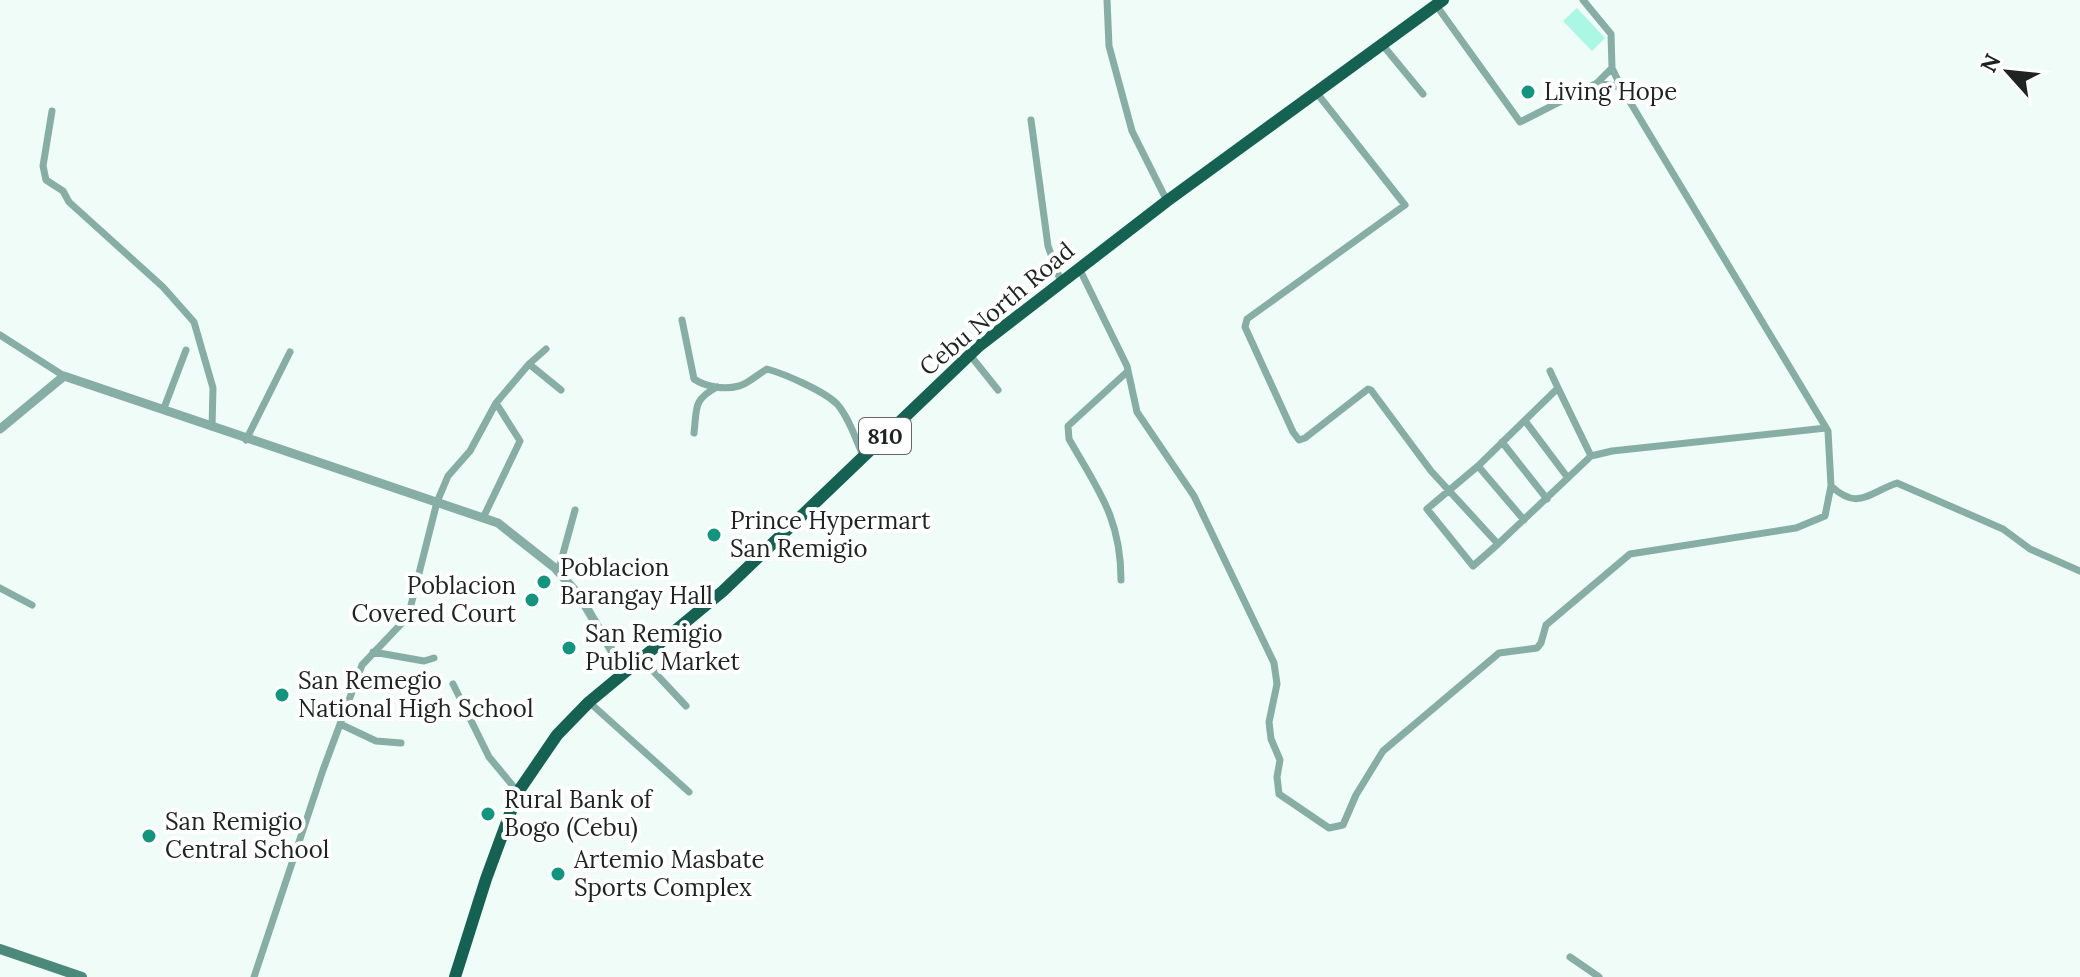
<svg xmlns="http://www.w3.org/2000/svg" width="2080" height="977" font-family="Lora,serif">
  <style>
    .green { fill: #aaf7e4 }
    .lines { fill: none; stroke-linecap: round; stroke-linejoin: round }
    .minor { stroke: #86aea4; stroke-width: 7 }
    .tertiary { stroke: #86aea4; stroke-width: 9 }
    .secondary { stroke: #4b8a7b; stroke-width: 10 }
    .trunk { stroke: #156253; stroke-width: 12 }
    .poi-dot { fill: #12957f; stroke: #fff; stroke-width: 3 }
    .labels { text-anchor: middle; stroke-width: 8; stroke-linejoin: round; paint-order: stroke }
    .shield { fill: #fff; stroke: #626564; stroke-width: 2 }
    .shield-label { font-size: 22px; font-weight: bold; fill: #1f2322 }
    .poi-label { font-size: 24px; fill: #1f2322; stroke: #fff; text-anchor: start }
    .street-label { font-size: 24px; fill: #1f2322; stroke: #fff }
  </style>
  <rect width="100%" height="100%" fill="#f0fcf8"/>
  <path class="green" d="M1577 8 1605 38 1592 51 1563 21Z"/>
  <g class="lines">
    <path class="minor" d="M1107 0 1109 46 1132 131 1167 201
      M1583 0 1611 34 1612 68 1621 87 1828 431 1831 486C1858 511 1868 493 1897 483L2003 529 2030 549 2080 571
      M1436 5 1520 122 1597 83 1612 68
      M1381 43 1423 94
      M1597 83 1621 87
      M1316 92 1405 205 1247 319 1245 327 1293 432 1299 440 1305 438 1368 389 1371 390 1431 471 1498 544 1591 456 1612 451 1826 428
      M52 111 43 166 46 180 63 191 69 202 163 287 194 322 213 388 212 427
      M1031 120 1048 246 1061 282
      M1079 268 1127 366 1137 412 1194 496 1274 663 1277 684 1269 722 1271 739 1280 760 1277 777 1279 794 1329 828 1343 825 1356 795 1383 751 1499 653 1537 648 1541 643 1546 625 1630 554 1796 528 1825 516 1831 486
      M682 320 694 379C706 387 724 390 739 386 748 384 758 374 767 369 785 374 824 391 837 404 849 417 856 441 864 457
      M0 335 64 376
      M970 355 998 390
      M529 364 561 390
      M1558 388 1591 456
      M164 408 186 350
      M1526 422 1568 478
      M694 433C697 407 693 400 717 387
      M246 440 290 352
      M1502 442 1547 499
      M1478 466 1524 520
      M483 518 520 441 496 403
      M1498 544 1473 566 1427 509 1478 466 1558 388 1550 371
      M558 572 575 510
      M1121 580C1121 518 1098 490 1069 439L1068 426 1128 371
      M0 588 32 605
      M373 652 424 661 434 658
      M642 659 686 706
      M453 684 489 757 518 792
      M589 702 689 792
      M340 724 376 741 401 743
      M1570 957 1599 977
      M254 977 323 770 362 665 402 623 410 609 437 502 448 476 470 451 496 403 529 364 546 349"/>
    <path class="tertiary" d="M0 429 64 376 498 523 555 568 579 595 625 673"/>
    <path class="secondary" d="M0 949 82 977"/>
    <path class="trunk" d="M455 977 486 879 518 792 557 735 589 702 723 591 979 346 1167 201 1443 0"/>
  </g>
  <g class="poi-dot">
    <circle cx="1528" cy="92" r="8"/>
    <circle cx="714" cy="535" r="8"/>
    <circle cx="544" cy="582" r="8"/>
    <circle cx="532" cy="600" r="8"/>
    <circle cx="569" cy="648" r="8"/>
    <circle cx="282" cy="695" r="8"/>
    <circle cx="488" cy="814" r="8"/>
    <circle cx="149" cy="836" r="8"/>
    <circle cx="558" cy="874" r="8"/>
  </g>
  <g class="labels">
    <rect class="shield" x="859" y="418" width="52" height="36" rx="6"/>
    <g class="shield-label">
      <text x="885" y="444">810</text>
    </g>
    <g class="poi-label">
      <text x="1544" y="100">Living Hope</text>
      <text x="730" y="529">Prince Hypermart<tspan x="730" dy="28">San Remigio</tspan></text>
      <text x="560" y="576">Poblacion<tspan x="560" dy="28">Barangay Hall</tspan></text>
      <text x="516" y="594" text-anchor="end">Poblacion<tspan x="516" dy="28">Covered Court</tspan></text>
      <text x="585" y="642">San Remigio<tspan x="585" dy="28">Public Market</tspan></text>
      <text x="298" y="689">San Remegio<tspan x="298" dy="28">National High School</tspan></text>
      <text x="504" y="808">Rural Bank of<tspan x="504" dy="28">Bogo (Cebu)</tspan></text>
      <text x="165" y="830">San Remigio<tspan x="165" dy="28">Central School</tspan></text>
      <text x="574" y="868">Artemio Masbate<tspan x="574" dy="28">Sports Complex</tspan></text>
    </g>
    <g class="street-label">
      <text transform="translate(997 309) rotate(-40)" y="8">Cebu North Road</text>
    </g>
  </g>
  <g transform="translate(2008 72) rotate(297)" stroke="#ffffff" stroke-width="6" paint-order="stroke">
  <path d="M0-6L14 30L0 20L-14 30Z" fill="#1f2322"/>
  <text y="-12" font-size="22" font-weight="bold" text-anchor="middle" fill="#1f2322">N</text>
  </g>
</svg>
